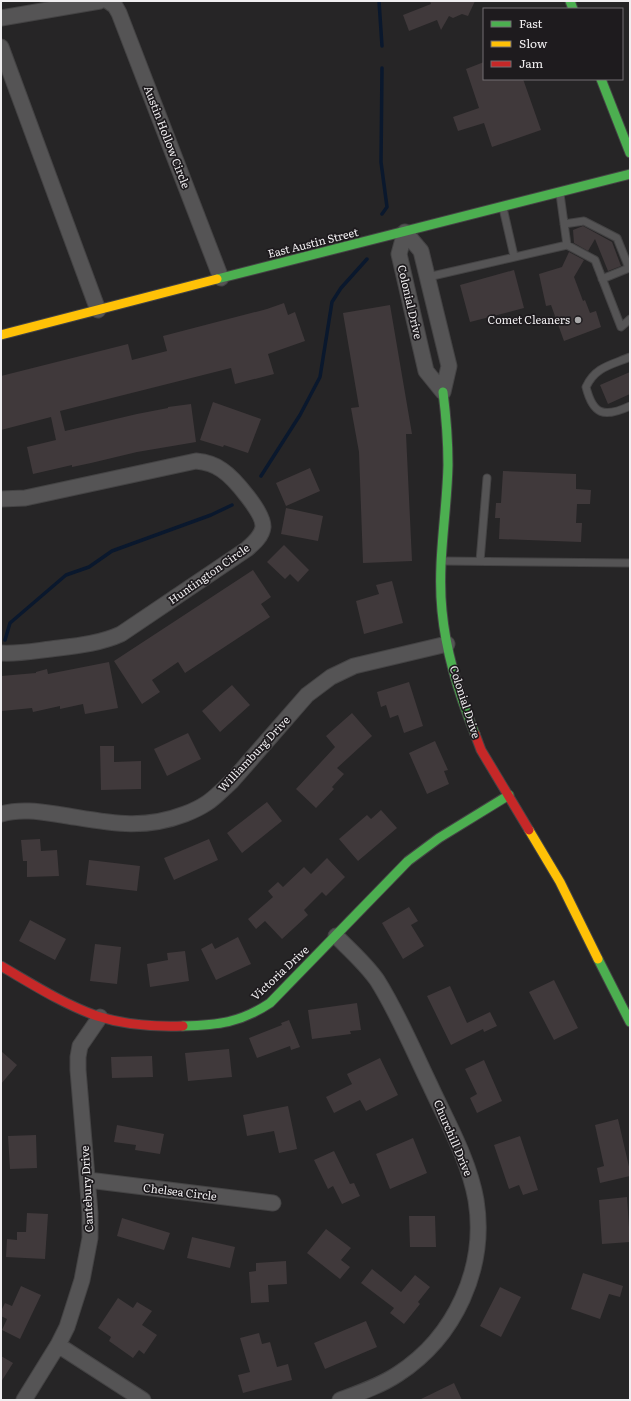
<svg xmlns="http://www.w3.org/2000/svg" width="631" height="1401" font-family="Literata,serif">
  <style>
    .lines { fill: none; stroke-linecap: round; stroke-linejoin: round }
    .stream { stroke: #0a182d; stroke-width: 3.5 }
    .building { fill: #40393b }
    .lane-casing { stroke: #444344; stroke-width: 9 }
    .street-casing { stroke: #444344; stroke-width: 17 }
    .fast-casing { stroke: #444344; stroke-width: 11 }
    .slow-casing { stroke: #444344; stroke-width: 11 }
    .jam-casing { stroke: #444344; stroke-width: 11 }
    .lane { stroke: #555455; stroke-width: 7 }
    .street { stroke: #555455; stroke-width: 15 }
    .fast { stroke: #4caf50; stroke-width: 9 }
    .slow { stroke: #ffc107; stroke-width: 9 }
    .jam { stroke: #c62828; stroke-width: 9 }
    .poi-dot { fill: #a9a8a9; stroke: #1e1b1e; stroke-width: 1.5 }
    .labels { text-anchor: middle; stroke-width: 3.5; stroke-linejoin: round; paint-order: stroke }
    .street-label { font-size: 11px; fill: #f0eef0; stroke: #1e1b1e }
    .poi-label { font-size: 11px; fill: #f0eef0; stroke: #1e1b1e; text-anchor: end }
  </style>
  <rect width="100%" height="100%" fill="#262526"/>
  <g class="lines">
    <path class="stream" d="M379 1 382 46
      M382 214 387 207 381 162 382 68
      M261 476 300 415 320 377 332 302 341 288 367 259
      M5 640 10 623 66 575 89 567 112 551 211 515 232 505"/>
  </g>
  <path class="building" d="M430 1H475L468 16 462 14 453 18 449 16 441 30 437 20 409 31 403 15 431 4Z
    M484 62V79H523L541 130 492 147 484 123 458 131 453 117 479 108 466 69Z
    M583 226 612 242 621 266 608 271 595 239 588 251 574 243 573 230Z
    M569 252 584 260 574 277 583 301 585 300 590 313 596 311 601 327 564 341 551 305 546 306 539 274 562 267Z
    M514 270 524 308 470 322 460 285Z
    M284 303 288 315 295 312 305 341 268 354 274 374 235 384 231 368 60 411 65 431 137 414 168 408V407L191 404 196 442 137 452 91 463 72 467V465L33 474 27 447 56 440 51 417 1 430V376L128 344 132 360 167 351 163 336 267 309Z
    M390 305 412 434H406L412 561 363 563 359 452 351 408 359 407 343 313Z
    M630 372V394L608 404 600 385Z
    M213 402 261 419 248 453 224 445 223 447 200 440Z
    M310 468 320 491 286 506 276 483Z
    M503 471 576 474V489L591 490 590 504H577L576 523H582L581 542 499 539 500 518H495L496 503H501Z
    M286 508 323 516 318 541 281 534Z
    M284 545 309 570 298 582 290 574 285 579 267 562Z
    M253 570 271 597 261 604 270 617 185 673 178 662 152 680 160 692 142 704 114 661Z
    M392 581 403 623 364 634 356 601 379 594 376 585Z
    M109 662 118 708 85 714 83 704 60 709V706L33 712 32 708 2 711 1 676 36 673V672L47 669 48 674Z
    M409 682 423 726 404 733 398 715 390 718 386 705 381 707 377 692Z
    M232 685 250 705 220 732 202 711Z
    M352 713 372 736 337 768 344 774 332 787 334 789 316 808 296 789 335 747 326 736Z
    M188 733 201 759 167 776 154 749Z
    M435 741 448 770 444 771 449 784 427 794 409 753Z
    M100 746H114V762L141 761V789L101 790Z
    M267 802 282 821 242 853 227 833Z
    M381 810 397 828 358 861 339 839 367 815 371 819Z
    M40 839 41 851 57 850 59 876 27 877V861H23L21 840Z
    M209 839 218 860 174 880 164 858Z
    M327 858 345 877 326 896 322 892 304 910 308 915 282 939 265 921 256 929 248 919 273 897 268 891 278 882 283 887 304 867 311 874Z
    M89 860 140 866 137 891 86 885Z
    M409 907 418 921 411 925 424 946 403 959 382 923Z
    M30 920 66 939 55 960 19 941Z
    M238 937 251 964 216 980 201 949 212 943 215 949Z
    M95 944 121 947 117 984 90 981Z
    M185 951 189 981 150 987 147 964 168 960 167 953Z
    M554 980 578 1028 554 1040 529 992Z
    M450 986 467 1023 490 1012 497 1026 484 1032 483 1029 451 1045 427 996Z
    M357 1003 361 1030 350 1031 351 1034 312 1039 308 1010Z
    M289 1020 300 1047 291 1050 290 1046 257 1058 249 1038 282 1025 281 1023Z
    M229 1049 232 1077 188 1081 185 1053Z
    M1 1051 17 1065 1 1084Z
    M152 1056 153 1077 112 1078 111 1057Z
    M380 1058 398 1095 366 1111 360 1100 334 1113 326 1097 352 1084 347 1074Z
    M484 1060 502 1101 477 1113 470 1098 477 1094 465 1069Z
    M288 1106 297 1149 279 1153 274 1131 247 1136 243 1115Z
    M618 1119 630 1171V1176L600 1183 597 1168 604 1166 595 1125Z
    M117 1125 164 1134 160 1154 135 1150 136 1145 114 1142Z
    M36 1135 37 1168 10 1169 8 1136Z
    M520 1136 538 1190 523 1195 519 1185 509 1189 494 1145Z
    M413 1138 427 1173 390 1189 376 1154Z
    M334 1151 350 1184 354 1183 360 1196 342 1204 333 1186 328 1189 314 1160Z
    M627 1197 630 1242 602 1244 599 1200Z
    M27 1213 48 1214 45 1259 6 1257 7 1239 17 1240V1232H26Z
    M409 1216H435L436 1247H410Z
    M122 1218 170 1233 164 1250 117 1236Z
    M326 1229 351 1248 341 1260 350 1267 340 1279 307 1253Z
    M192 1237 235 1247 230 1268 187 1258Z
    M286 1261 287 1284 268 1285 269 1302 251 1303 249 1272 256 1271V1263Z
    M372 1269 401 1292 415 1275 430 1287 418 1302 420 1304 404 1324 390 1313 394 1308 361 1283Z
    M583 1273 623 1286 620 1297 609 1294 600 1319 571 1309Z
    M21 1286 41 1295 20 1339 2 1330 7 1319 1 1316V1311L5 1303 12 1306Z
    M500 1287 521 1297 501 1337 480 1326Z
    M118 1298 133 1308 137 1302 152 1311 142 1325 157 1335 144 1354 139 1350 133 1358 109 1341 111 1337 98 1328Z
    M366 1321 377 1347 325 1369 314 1343Z
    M259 1333 262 1344 270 1342 277 1367 288 1364 292 1380 243 1393 238 1375 250 1372 240 1338Z
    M1 1356 13 1363 1 1382Z
    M454 1383 462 1400H419Z"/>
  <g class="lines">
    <defs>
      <path id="lane" d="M503 208 514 256
        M564 224 584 221 617 238 629 268 602 279
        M567 245 595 260 621 327 630 319
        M428 277 567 245 560 194
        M630 357C611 365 595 367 586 387 593 415 604 418 630 406
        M442 561 630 563
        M480 561 487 478"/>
      <path id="street" d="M108 1 115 6 119 13 221 278
        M1 18 100 1
        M1 47 98 310
        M405 232 421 251 449 366 443 392 426 371 399 254Z
        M1 499 25 498 196 461C206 462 214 464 222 470 234 478 264 513 263 527 262 536 254 543 247 549L121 634C99 644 75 646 51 649 34 651 18 654 1 653
        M1 814C21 808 42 812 62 815 106 822 141 831 185 814 193 811 201 807 207 803 216 797 224 788 232 781L307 695 331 677 354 666 447 644
        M336 936C350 950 366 964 377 980 398 1013 413 1050 430 1085 447 1122 469 1160 476 1200 487 1268 455 1337 398 1374 380 1386 359 1393 340 1400
        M88 1180 273 1203
        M58 1345 143 1400
        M24 1400 58 1345 67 1327 82 1280 90 1238V1213L78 1070V1057L80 1046 100 1017"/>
      <path id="fast" d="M570 1 573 9
        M601 79 630 153
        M217 279 630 174
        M443 392C446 416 448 440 448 465 447 513 437 562 442 611 446 653 459 695 475 734
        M598 959 630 1022
        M183 1026C218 1025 240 1023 270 1003L408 861 439 838 509 795"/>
      <path id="slow" d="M1 335 217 279
        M529 830 560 882 598 959"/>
      <path id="jam" d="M475 734 481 750 529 830
        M1 966C32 984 63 1004 97 1016 125 1025 154 1027 183 1026"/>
    </defs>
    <use href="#lane" class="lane-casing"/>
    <use href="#street" class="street-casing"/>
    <use href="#fast" class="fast-casing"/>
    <use href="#slow" class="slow-casing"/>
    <use href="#jam" class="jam-casing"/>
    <use href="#lane" class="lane"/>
    <use href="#street" class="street"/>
    <use href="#fast" class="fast"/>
    <use href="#slow" class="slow"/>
    <use href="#jam" class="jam"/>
  </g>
  <circle class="poi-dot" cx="578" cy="320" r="4"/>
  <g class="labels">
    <g class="street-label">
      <text transform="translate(167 137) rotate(69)" y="4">Austin Hollow Circle</text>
      <text transform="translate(313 243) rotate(-14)" y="4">East Austin Street</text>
      <text transform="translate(410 302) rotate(77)" y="4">Colonial Drive</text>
      <text transform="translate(209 574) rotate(-35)" y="4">Huntington Circle</text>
      <text transform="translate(465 702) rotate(72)" y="4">Colonial Drive</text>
      <text transform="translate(254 754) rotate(-47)" y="4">Williamburg Drive</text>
      <text transform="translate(280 973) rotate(-43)" y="4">Victoria Drive</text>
      <text transform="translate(453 1138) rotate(67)" y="4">Churchill Drive</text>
      <text transform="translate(87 1189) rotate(-93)" y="4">Cantebury Drive</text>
      <text transform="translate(180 1192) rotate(7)" y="4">Chelsea Circle</text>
    </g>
    <g class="poi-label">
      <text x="570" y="324">Comet Cleaners</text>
    </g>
  </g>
  <rect width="631" height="1401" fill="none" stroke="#f0eef0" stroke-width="4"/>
  <rect x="483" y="8" width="140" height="72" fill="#1e1b1e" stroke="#726f72"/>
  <rect x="491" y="21" width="20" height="6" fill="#4caf50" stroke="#726f72"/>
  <text x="519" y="28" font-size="12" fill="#f0eef0">Fast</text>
  <rect x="491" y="41" width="20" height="6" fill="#ffc107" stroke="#726f72"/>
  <text x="519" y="48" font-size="12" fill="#f0eef0">Slow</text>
  <rect x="491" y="61" width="20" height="6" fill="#c62828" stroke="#726f72"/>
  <text x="519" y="68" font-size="12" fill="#f0eef0">Jam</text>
</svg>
